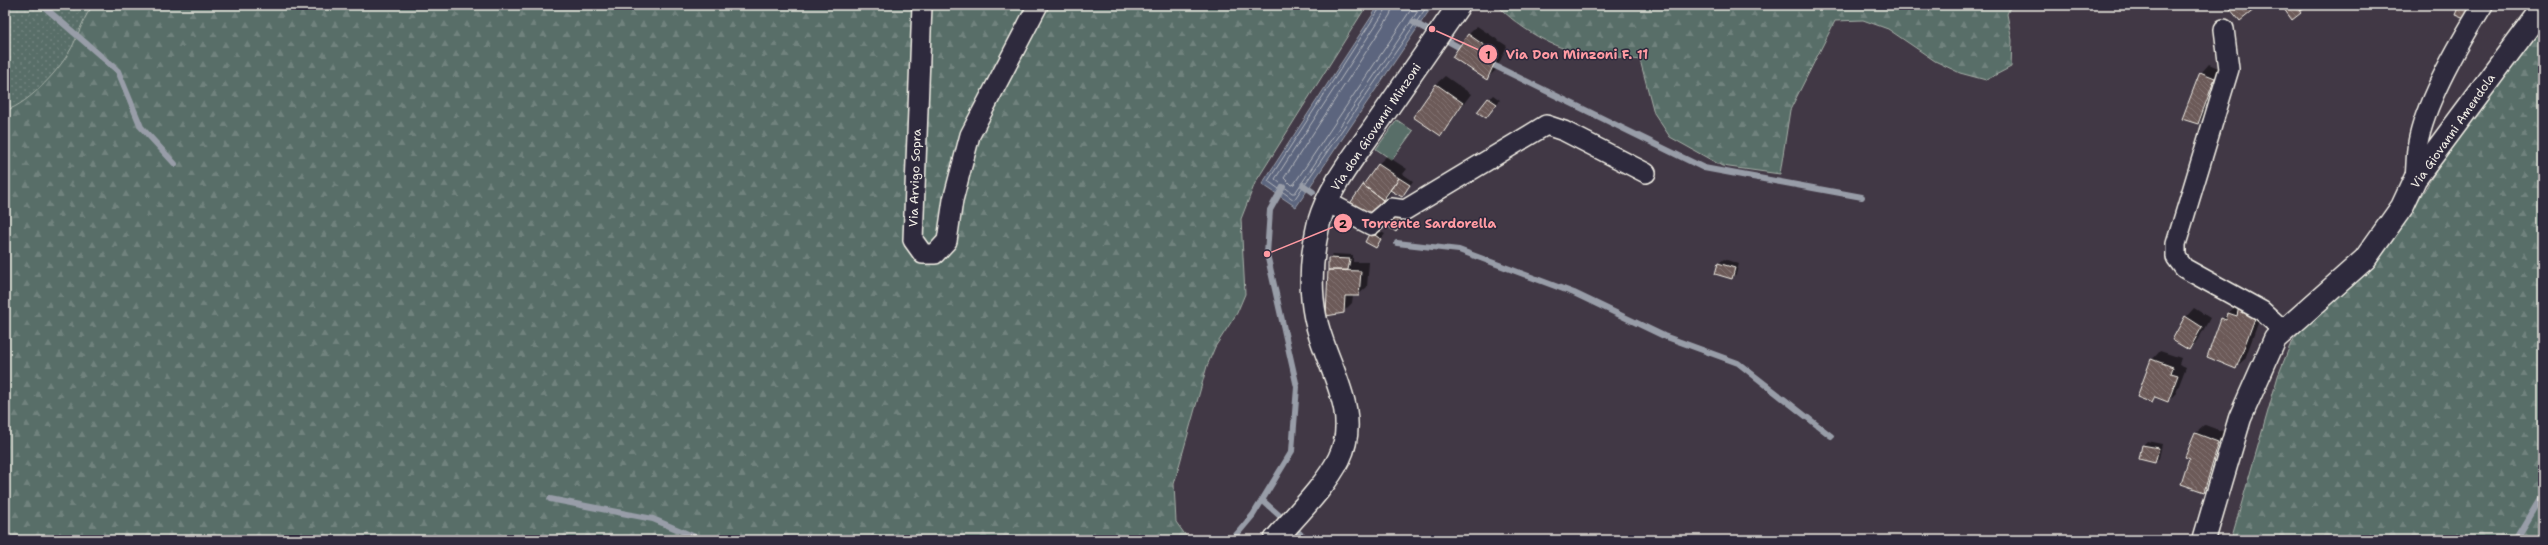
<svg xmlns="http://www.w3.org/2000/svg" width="2548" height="545" font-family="'Shantell Sans',sans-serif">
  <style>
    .grass { fill: url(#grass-dots); stroke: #a6b0a8 }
    .forest { fill: url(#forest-firs); stroke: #a6b0a8 }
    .park { fill: #586e68; stroke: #a6b0a8 }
    .water { fill: #5b657e; stroke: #989da8 }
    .shadow { fill: #0007 }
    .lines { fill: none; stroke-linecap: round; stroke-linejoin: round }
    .shore { stroke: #b7b9be; stroke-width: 1 }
    .stream { stroke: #989da8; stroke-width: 6 }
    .building { fill: url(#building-back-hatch); stroke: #f4f1e8 }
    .minor-casing { stroke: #f4f1e8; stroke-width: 22 }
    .tertiary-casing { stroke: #f4f1e8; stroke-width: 25 }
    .secondary-casing { stroke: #f4f1e8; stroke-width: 25 }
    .minor { stroke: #2f2a3d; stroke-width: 19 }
    .tertiary { stroke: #2f2a3d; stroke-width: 22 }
    .secondary { stroke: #2f2a3d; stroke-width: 22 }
    .labels { text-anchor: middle; stroke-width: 3; stroke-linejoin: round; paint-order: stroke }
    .street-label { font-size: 12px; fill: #f4f1e8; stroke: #2f2a3d }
    .leader { fill: none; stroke: #ff9aa2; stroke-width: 1.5 }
    .callout-dot { fill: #ff9aa2; stroke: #2f2a3d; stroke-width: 1.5 }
    .mark-label { font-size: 12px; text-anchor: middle; font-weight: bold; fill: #111 }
    .callout-label { font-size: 13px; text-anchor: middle; font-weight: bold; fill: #ff9aa2; stroke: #2f2a3d; stroke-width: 3; stroke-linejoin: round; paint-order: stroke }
  </style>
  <defs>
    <pattern id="grass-dots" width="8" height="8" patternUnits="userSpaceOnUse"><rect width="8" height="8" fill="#586e68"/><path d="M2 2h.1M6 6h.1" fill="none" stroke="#71837e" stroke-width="1.8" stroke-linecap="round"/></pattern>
    <pattern id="forest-firs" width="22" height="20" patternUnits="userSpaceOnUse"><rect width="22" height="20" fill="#586e68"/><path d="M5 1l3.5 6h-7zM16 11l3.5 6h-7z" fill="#71837e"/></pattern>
    <pattern id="building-back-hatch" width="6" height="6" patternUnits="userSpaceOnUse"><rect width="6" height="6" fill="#6c5a59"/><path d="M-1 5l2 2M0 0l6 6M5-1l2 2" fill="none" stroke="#827271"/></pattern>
  </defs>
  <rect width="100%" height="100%" fill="#413845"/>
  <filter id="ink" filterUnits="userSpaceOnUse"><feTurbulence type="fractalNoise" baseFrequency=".025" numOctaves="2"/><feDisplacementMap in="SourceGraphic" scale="8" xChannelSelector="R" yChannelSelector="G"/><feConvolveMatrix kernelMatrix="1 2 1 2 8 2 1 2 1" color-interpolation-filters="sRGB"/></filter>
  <g filter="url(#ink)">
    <path class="grass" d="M5 5H94C83 16 80 33 73 46 60 70 32 103 5 111Z"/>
    <path class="forest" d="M94 5H1367L1255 183 1241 219 1245 294 1237 313 1215 347 1207 366 1174 484 1176 522 1189 540H5V111C30 103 63 67 74 43 80 31 84 15 94 5Z
      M1497 5H2011L2007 14 2012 40 2011 67 1986 80 1960 73 1935 61 1888 29 1863 20 1835 21 1790 110 1780 174 1722 166 1670 137 1654 113 1640 60C1622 57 1603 56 1585 54 1553 49 1519 28 1497 5Z
      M2543 25V540H2231L2278 376 2291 343 2316 315 2367 273 2406 221 2446 154Z"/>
    <path class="park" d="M1397 120 1413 131 1392 160 1376 149Z"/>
    <path class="water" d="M1379 5H1433L1296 207 1262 184Z"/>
    <path class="shadow" d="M1477 26 1507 46 1496 70 1487 78 1468 35Z
      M2209 64 2223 70 2206 115 2198 123 2201 73Z
      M1445 76 1471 94 1441 134 1436 84Z
      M1493 95 1500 100 1490 112 1489 99Z
      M1387 156 1407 169 1403 174 1413 181 1402 196 1392 190 1379 210 1378 164Z
      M1392 215 1406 218 1400 226Z
      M1375 229 1385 234 1376 246 1371 233Z
      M1333 254 1353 255V262H1369L1367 287 1358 295H1353L1352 303 1343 312 1327 315 1329 258Z
      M1724 259 1739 264 1736 274 1732 278 1719 263Z
      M2238 304H2265L2245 359 2236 367 2222 319Z
      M2194 308 2210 318 2198 340 2189 349 2186 317Z
      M2160 351 2181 358 2179 364 2186 367 2176 393 2168 401 2157 397 2152 401V360Z
      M2205 425 2227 433 2212 482 2204 491 2191 458 2187 457 2196 433Z
      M2147 441 2162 444 2159 458 2155 462 2140 459 2143 445Z
      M1300 537 1306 540H1297Z"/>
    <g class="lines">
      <path class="shore" d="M1382 5 1268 181 1294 200 1428 5
        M1387 5 1385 11 1275 179 1292 193H1295L1422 5
        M1393 5 1390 15 1284 178 1291 185 1294 184 1414 5"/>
      <path class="stream" d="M42 5 118 71 141 127 175 164
        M1413 22 1466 51
        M1487 62 1704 168 1862 197
        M1303 185 1313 192
        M1397 243 1459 250 1574 293 1664 336 1738 363 1831 436
        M550 499 653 519 702 540
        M1262 500 1307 540
        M1232 540 1253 515 1292 451 1297 387 1267 254 1270 210 1283 187
        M2515 540 2543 493"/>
    </g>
    <path class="building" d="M2235 5H2252L2255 9 2240 21 2230 9Z
      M2281 5H2295L2301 13 2292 20Z
      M2295 5H2308L2300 11Z
      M2459 5H2475L2467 20 2455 15Z
      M1468 34 1498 55 1487 80 1452 57Z
      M2200 72 2215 78 2198 124 2182 119Z
      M1436 84 1463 103 1441 136 1413 117Z
      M1488 98 1497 104 1486 118 1477 112Z
      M1378 164 1399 178 1383 200 1363 185Z
      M1399 178 1410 185 1402 197 1390 190Z
      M1363 185 1383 200 1370 220 1349 205Z
      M1391 214 1403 223 1396 232 1385 224Z
      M1370 232 1381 239 1376 248 1365 242Z
      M1328 258 1350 259 1348 270H1328Z
      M1718 263 1735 268 1732 279 1715 274Z
      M1328 270 1361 271 1359 296H1345L1344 313 1326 316Z
      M2239 306 2257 313 2236 369 2207 357 2221 318 2226 320 2228 313 2237 316Z
      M2185 316 2202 327 2189 350 2172 340Z
      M2151 359 2173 367 2171 373 2178 375 2168 402 2155 397 2152 403 2137 397Z
      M2195 433 2219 442 2204 492 2181 484 2189 459 2185 457Z
      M2142 445 2159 448 2155 463 2139 459Z"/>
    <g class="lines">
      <defs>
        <path id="minor" d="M922 5 913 240 923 254H935L947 241 953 200 970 135 1038 5
          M2224 29 2229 69 2176 244V257L2184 268 2262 311 2284 331
          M2415 179C2416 169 2416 159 2417 149 2422 106 2460 42 2483 5
          M1327 202 1371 225 1391 208 1405 210 1546 125 1564 131 1646 173"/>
        <path id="tertiary" d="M2204 540 2240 418 2275 339 2365 259 2402 207 2415 179 2543 7"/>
        <path id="secondary" d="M1275 540C1295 516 1325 487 1339 459 1363 410 1324 364 1315 316 1309 286 1312 252 1319 222 1329 187 1354 157 1374 128 1402 87 1431 46 1459 5"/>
      </defs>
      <use href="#minor" class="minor-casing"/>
      <use href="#tertiary" class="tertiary-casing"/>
      <use href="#secondary" class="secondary-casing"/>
      <use href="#minor" class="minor"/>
      <use href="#tertiary" class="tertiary"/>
      <use href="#secondary" class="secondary"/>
    </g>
  </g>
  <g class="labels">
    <g class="street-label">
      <text transform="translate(1376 127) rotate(-56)" y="4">Via don Giovanni Minzoni</text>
      <text transform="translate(2453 131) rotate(-55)" y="4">Via Giovanni Amendola</text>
      <text transform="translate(915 178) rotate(-88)" y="4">Via Arvigo Sopra</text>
    </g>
  </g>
  <path class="leader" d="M1432 29L1488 54M1267 254L1343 223"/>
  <g class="callout-dot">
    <circle cx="1432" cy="29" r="4"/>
    <circle cx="1267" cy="254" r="4"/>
    <circle cx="1488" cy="54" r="10"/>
    <circle cx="1343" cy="223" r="10"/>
  </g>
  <g class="mark-label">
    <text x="1488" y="59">1</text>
    <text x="1343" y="228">2</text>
  </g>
  <g class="callout-label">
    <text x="1577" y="59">Via Don Minzoni F. 11</text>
    <text x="1429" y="228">Torrente Sardorella</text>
  </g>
  <rect width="2548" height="545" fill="none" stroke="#2f2a3d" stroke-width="20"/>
  <rect x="10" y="10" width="2528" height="525" fill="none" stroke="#f4f1e8" stroke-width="1.5" filter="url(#ink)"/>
</svg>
